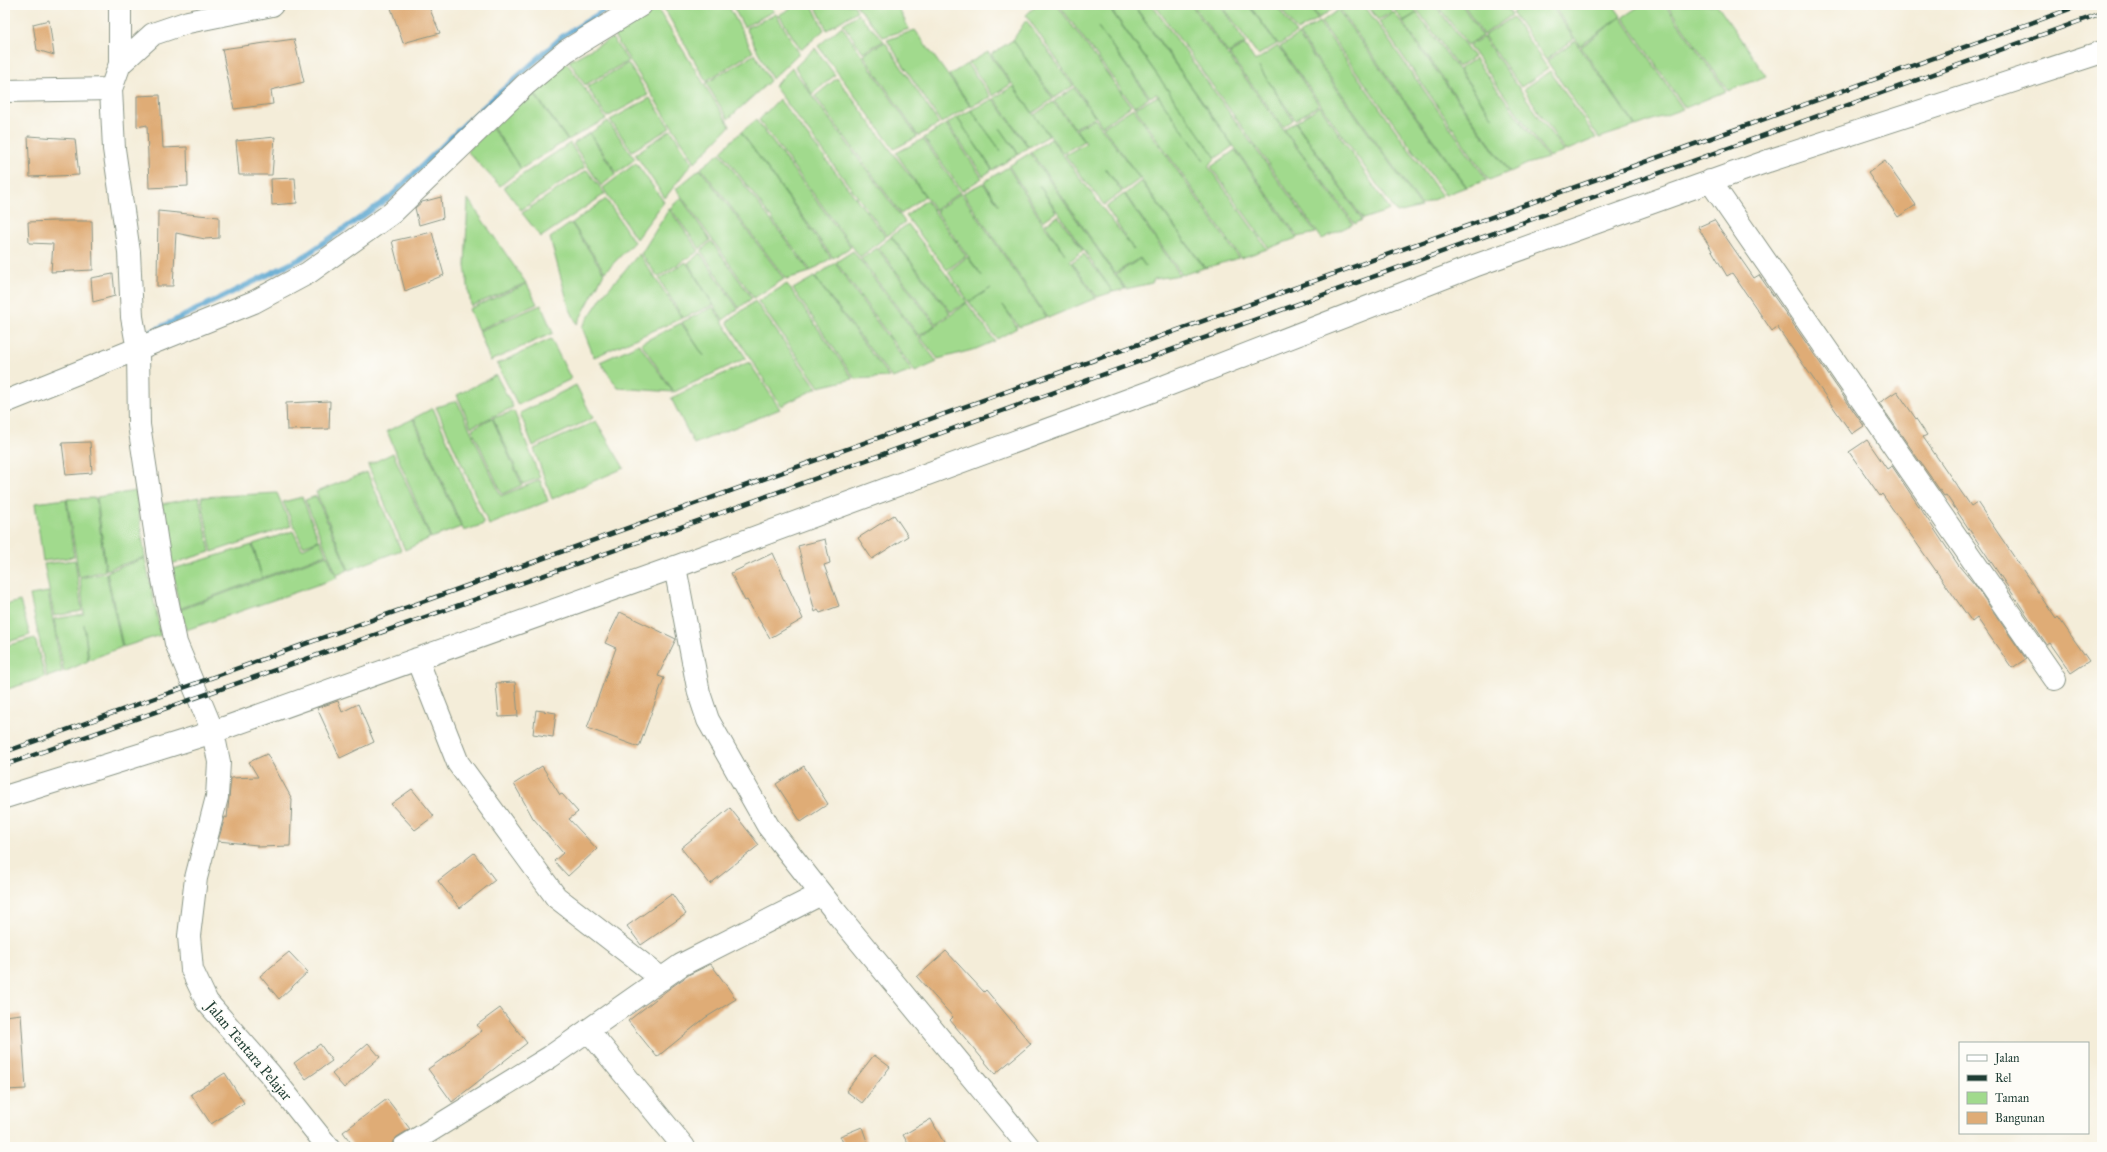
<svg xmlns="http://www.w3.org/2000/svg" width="2107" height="1152" font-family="'IM FELL Great Primer',serif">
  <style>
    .green { fill: #a1da8d; stroke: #608c60 }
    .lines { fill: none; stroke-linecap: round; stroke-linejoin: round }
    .stream { stroke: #55a3ce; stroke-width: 5.5 }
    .building { fill: #dfac76 }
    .minor-casing { stroke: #8a9586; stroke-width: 24 }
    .minor { stroke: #fff; stroke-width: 22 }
    .rail-casing { stroke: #1f3d34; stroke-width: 4.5 }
    .rail { stroke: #fdfcf7; stroke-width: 3; stroke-dasharray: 9; stroke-linecap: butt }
    .labels { text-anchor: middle; stroke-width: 3; stroke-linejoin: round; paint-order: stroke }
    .street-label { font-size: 15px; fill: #1f3d34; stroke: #fdfcf7 }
  </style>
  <rect width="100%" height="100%" fill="#fdfcf7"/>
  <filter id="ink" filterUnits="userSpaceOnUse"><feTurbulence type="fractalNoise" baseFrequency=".025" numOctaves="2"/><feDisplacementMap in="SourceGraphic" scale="8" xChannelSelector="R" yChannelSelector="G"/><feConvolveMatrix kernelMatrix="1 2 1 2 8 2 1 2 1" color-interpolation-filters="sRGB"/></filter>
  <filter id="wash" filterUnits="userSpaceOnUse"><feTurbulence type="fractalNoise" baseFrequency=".012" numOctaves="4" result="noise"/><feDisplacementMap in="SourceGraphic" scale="16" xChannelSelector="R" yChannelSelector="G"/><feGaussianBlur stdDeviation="0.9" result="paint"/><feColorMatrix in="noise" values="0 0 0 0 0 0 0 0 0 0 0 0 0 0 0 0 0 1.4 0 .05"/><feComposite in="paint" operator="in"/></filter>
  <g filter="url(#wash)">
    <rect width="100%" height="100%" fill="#f4edd9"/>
    <path class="green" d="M662 5H728L753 52 706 81Z
      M732 5H770L774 11 744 27Z
      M796 5H812L824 30 801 50 779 15Z
      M815 5H854L857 11 827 30Z
      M856 5H897L909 29 883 37Z
      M1037 5H1057L1131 106 1102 126 1026 15Z
      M1059 5H1107L1216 158 1208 166 1267 249 1241 258 1135 108 1158 96 1204 160 1157 94 1150 97 1098 27 1149 98 1134 107Z
      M1108 5H1133L1233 146 1216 158Z
      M1134 5H1152L1316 233 1298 237Z
      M1155 5H1191L1353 224 1322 239Z
      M1193 5H1220L1246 43 1228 53Z
      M1222 5H1248L1277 44 1258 55Z
      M1249 5H1276L1296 33 1279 45Z
      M1278 5H1308L1318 19 1297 31Z
      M1309 5H1339L1319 18Z
      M1347 5H1364L1487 180 1467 187 1340 10Z
      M1367 5H1388L1392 12 1378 20Z
      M1391 5H1411L1417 13 1403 21Z
      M1414 5H1435L1474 57 1458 67Z
      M1437 5H1462L1482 36 1468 45Z
      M1464 5H1505L1512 15 1483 35Z
      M1523 5H1551L1574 39 1546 60 1513 13Z
      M1553 5H1613L1621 16 1580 46Z
      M1641 5H1665L1726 91 1685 108 1623 17Z
      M1667 5H1717L1766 76 1728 91Z
      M657 8 730 126 695 162 614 36Z
      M1338 10 1466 187 1445 195 1321 22Z
      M1394 12 1509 172 1489 180 1379 22Z
      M1417 13 1493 118 1459 69 1475 59 1548 158 1527 164 1510 172 1403 22Z
      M776 14 799 53 772 79 746 28Z
      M858 14 884 41 863 52 843 24Z
      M1513 17 1548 69 1521 87 1484 36Z
      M1621 17 1683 109 1636 126 1581 47Z
      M1026 20 1073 86 1054 98 1013 40Z
      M1319 22 1442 196 1421 205 1299 34Z
      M842 26 917 137 894 149 818 46Z
      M915 30 970 106 941 123 887 40Z
      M1298 35 1421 207 1397 213 1280 47Z
      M1483 37 1564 152 1549 157 1469 46Z
      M612 38 628 61 585 85 569 61Z
      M1013 40 1053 99 1033 113 991 54Z
      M1575 41 1635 126 1599 138 1547 61Z
      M885 42 939 124 918 136 863 54Z
      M1245 45 1255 61 1278 46 1319 105 1295 120 1259 67 1293 120 1283 127 1229 54Z
      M815 48 835 75 812 94 795 67Z
      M988 52 1011 84 993 96 969 63Z
      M755 54 770 81 728 119 706 83Z
      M567 63 606 119 568 140 530 87Z
      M628 63 648 95 607 117 587 87Z
      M967 64 991 97 971 106 949 75Z
      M792 68 905 222 887 236 774 86Z
      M1550 71 1596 138 1565 151 1524 89Z
      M837 78 925 196 901 214 815 96Z
      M1013 86 1049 136 1029 147 994 98Z
      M529 87 567 140 521 169 492 125Z
      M1074 88 1095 117 1075 128 1054 101Z
      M650 98 670 128 632 151 610 120Z
      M779 99 886 237 860 257 759 120Z
      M993 99 1028 147 1019 154 1000 128 1018 154 993 170 958 119 992 170 983 176 947 123 971 110 1001 151 971 110Z
      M1053 102 1084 141 1063 153 1034 115Z
      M1320 106 1390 210 1363 219 1296 122Z
      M1133 108 1239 258 1205 268 1103 127Z
      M1095 119 1140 179 1123 191 1105 168 1122 192 1104 205 1065 155 1086 143 1076 129Z
      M756 120 851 247 833 258 741 132Z
      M608 121 635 159 617 173 590 133Z
      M1295 122 1362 220 1355 224 1284 129Z
      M946 124 982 178 962 191 924 138Z
      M491 126 521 169 500 186 467 151Z
      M671 130 692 163 665 198 635 154Z
      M741 132 831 258 811 271 721 151Z
      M589 133 616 174 601 186 573 144Z
      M923 139 960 192 935 210 896 153Z
      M1051 139 1134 250 1106 207 1124 194 1180 275 1154 279 1152 283 1126 289 1116 274 1140 259 1146 267 1140 258 1115 273 1031 152Z
      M570 143 585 167 521 210 504 187Z
      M1235 150 1297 238 1269 248 1211 167Z
      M720 153 810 272 786 279 701 168Z
      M1030 153 1125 289 1113 292 1039 185 1056 212 1043 221 1009 166Z
      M636 163 664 202 636 239 603 188Z
      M1008 167 1043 224 1065 254 1045 224 1058 216 1083 250 1070 261 1096 298 1048 318 963 193 983 183 999 205 984 182Z
      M700 169 784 279 754 298 676 189Z
      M587 170 605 194 541 237 522 213Z
      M1141 181 1204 268 1182 275 1125 194Z
      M961 193 1046 317 1019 327 1003 305 1017 328 997 339 969 302 991 288 969 302 948 272 967 257 982 276 936 211Z
      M681 198 710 240 700 249 670 208Z
      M468 199 526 283 471 306 465 266Z
      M606 199 634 242 605 272 572 223Z
      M926 200 966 256 947 270 906 216Z
      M669 209 699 251 658 277 641 254Z
      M571 223 604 273 577 324 569 307 550 238Z
      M908 224 967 302 951 312 891 236Z
      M891 237 950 313 936 324 878 247Z
      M711 241 752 298 739 308 701 251Z
      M877 248 935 325 919 336 861 259Z
      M853 251 937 362 915 372 836 262Z
      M700 253 738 309 723 320 688 263Z
      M639 254 682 318 594 357 582 327 604 294Z
      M1084 254 1113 292 1097 297 1072 262Z
      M686 262 713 305 683 318 659 279Z
      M835 263 912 371 892 378 815 277Z
      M814 277 889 377 855 379 793 289Z
      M527 284 537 304 478 330 469 309Z
      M787 284 853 379 819 387 758 301Z
      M755 301 817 388 781 406 727 322Z
      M967 303 995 341 976 349 938 359 920 337Z
      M541 305 553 333 490 361 479 331Z
      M713 307 746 358 674 392 641 343 681 323 704 356 682 322Z
      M551 339 571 379 518 405 497 364Z
      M639 344 673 392 618 388 600 362Z
      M749 362 780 409 694 444 671 398Z
      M496 375 513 407 471 427 457 395Z
      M576 385 593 418 533 446 520 413Z
      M457 401 501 496 540 480 548 501 489 525 436 407Z
      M433 408 484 524 464 531 414 418Z
      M514 411 540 478 523 484 493 418Z
      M492 418 522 485 502 494 472 429Z
      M413 419 461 527 431 538 387 431Z
      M596 421 624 468 552 499 534 449Z
      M393 453 430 538 405 550 368 465Z
      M367 472 401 550 349 570 316 492Z
      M136 491 145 557 106 570 97 497Z
      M277 493 291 526 212 552 201 497Z
      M316 496 348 570 337 575 305 500Z
      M199 497 210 552 171 564 162 504Z
      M302 497 319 540 303 546 283 502Z
      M96 498 105 571 79 577 67 499Z
      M66 499 74 557 43 561 35 503Z
      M293 531 302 549 320 540 326 554 262 578 253 544Z
      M252 545 262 578 179 609 173 569Z
      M327 555 337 578 186 630 180 610Z
      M145 558 161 635 123 647 107 572Z
      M75 560 82 611 54 616 44 564Z
      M106 573 122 647 89 660 84 624 88 661 64 672 54 619 84 614 80 578Z
      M48 592 62 672 47 677 30 595Z
      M20 601 30 635 5 643V605Z
      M35 638 45 677 5 690V646Z"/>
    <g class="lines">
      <path class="stream" d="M149 333 300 259 389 198 466 123 563 36 613 5"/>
    </g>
    <g id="blocks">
      <path class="building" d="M390 5H428L440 33 403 43Z
        M49 20 54 55 37 50 33 24Z
        M294 39 304 82 271 90 273 104 234 109 222 49Z
        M160 95 163 148 187 147 188 186 149 188 147 125 137 127V96Z
        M28 136 75 139 79 175 30 177Z
        M275 137 272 175H239L236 141Z
        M1885 161 1916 205 1898 217 1868 173Z
        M295 178 297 203 272 205 271 179Z
        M441 197 443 218 419 225 415 208 422 202Z
        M158 211 219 217V238L205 239 176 233 173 286H157Z
        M1714 220 1754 278 1759 275 1864 426 1852 434 1777 327 1772 331 1732 273 1727 276 1698 227Z
        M54 221H92L93 270 51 272 53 244 29 243 28 222Z
        M432 232 444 275 405 291 392 241Z
        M113 274 115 296 93 302 91 278Z
        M1897 391 1927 435 1923 437 1971 506 1977 502 2056 619 2058 617 2089 661 2071 673 2050 643 2047 645 1946 495 1944 496 1879 403Z
        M330 401 329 429 287 430 286 403Z
        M1867 440 1887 469 1892 466 1959 566 1975 585 2026 659 2012 668 1977 618 1972 622 1882 494 1880 496 1849 452Z
        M90 442 92 473 66 475 62 443Z
        M894 515 908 536 872 559 858 538Z
        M825 539 830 563 824 565 839 606 820 613 818 610 815 612 798 546Z
        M773 553 803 619 770 638 747 600 745 601 731 573Z
        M620 612 676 639 658 676 664 678 639 747 587 728 616 648 605 643Z
        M515 682 518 716 499 717 496 683Z
        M338 701 342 712 358 704 374 742 340 758 317 708Z
        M536 710 556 713 553 737 533 734Z
        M267 754 292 799 290 846 257 847V845L218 841 225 817 227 818 231 778 258 777 249 762Z
        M542 766 560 795 562 794 578 812 569 819 597 849 568 876 554 861 563 853 533 818 514 784Z
        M804 766 828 804 801 822 776 784Z
        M412 789 434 816 415 830 391 804Z
        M730 808 759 845 710 884 681 848Z
        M474 853 495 880 460 908 438 881Z
        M672 894 686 914 641 945 627 926Z
        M946 951 984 992 986 990 1031 1044 995 1074 950 1020 953 1017 917 977Z
        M289 952 308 972 279 999 260 976Z
        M711 964 736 999 705 1018 657 1057 628 1021 670 988 690 974Z
        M500 1008 527 1043 452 1102 428 1069 482 1031 477 1025Z
        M21 1014 26 1089 5 1090V1016Z
        M368 1043 380 1057 344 1088 332 1074Z
        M320 1044 332 1061 306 1079 294 1063Z
        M874 1055 890 1067 862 1103 846 1091Z
        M225 1073 244 1103 211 1124 191 1094Z
        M387 1099 410 1129 397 1137 393 1141 392 1147H354L343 1132Z
        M931 1119 946 1147H910L903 1135Z
        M862 1127 869 1147H845L840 1136Z"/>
    </g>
  </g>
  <g filter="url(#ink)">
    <use href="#blocks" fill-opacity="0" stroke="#8a9586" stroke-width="1"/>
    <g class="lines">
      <defs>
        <path id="minor" d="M272 5 188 22 153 34 120 64 111 89 114 149 129 252 132 317 138 350 139 425 161 570 176 643 213 732 219 762 217 797 196 878 189 936 192 970 207 1002 270 1074 328 1147
          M120 64V5
          M5 91 111 89
          M1710 181 2055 679
          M5 402 254 302 308 273 392 213 525 85 566 51 641 5
          M675 567 699 693 708 720 768 826 834 910 1029 1147
          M417 659 458 763 556 897 662 979
          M5 797 213 732 675 567 1155 390 1474 266 1768 161 2102 52
          M588 1030 684 1147
          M404 1147 550 1057 681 965 821 894"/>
      </defs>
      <use href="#minor" class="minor-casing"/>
      <use href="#minor" class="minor"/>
      <defs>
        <path id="rail" d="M5 752 2081 5
          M5 765 723 512 2102 13"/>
      </defs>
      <use href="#rail" class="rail-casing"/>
      <use href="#rail" class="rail"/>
    </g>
  </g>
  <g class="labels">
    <g class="street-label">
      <text transform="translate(249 1051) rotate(50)" y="5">Jalan Tentara Pelajar</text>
    </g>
  </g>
  <rect width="2107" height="1152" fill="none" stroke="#fdfcf7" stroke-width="20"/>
  <rect x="1959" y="1042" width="130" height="92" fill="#fdfcf7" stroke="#a4b0a9"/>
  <rect x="1967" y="1055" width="20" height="6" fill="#ffffff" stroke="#a4b0a9"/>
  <text x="1995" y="1062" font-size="12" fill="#1f3d34">Jalan</text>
  <rect x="1967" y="1075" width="20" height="6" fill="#1f3d34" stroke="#a4b0a9"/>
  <text x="1995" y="1082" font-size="12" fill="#1f3d34">Rel</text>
  <rect x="1967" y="1092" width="20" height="12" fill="#a1da8d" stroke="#a4b0a9"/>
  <text x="1995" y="1102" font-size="12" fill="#1f3d34">Taman</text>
  <rect x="1967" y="1112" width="20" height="12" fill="#dfac76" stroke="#a4b0a9"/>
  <text x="1995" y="1122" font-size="12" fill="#1f3d34">Bangunan</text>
</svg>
